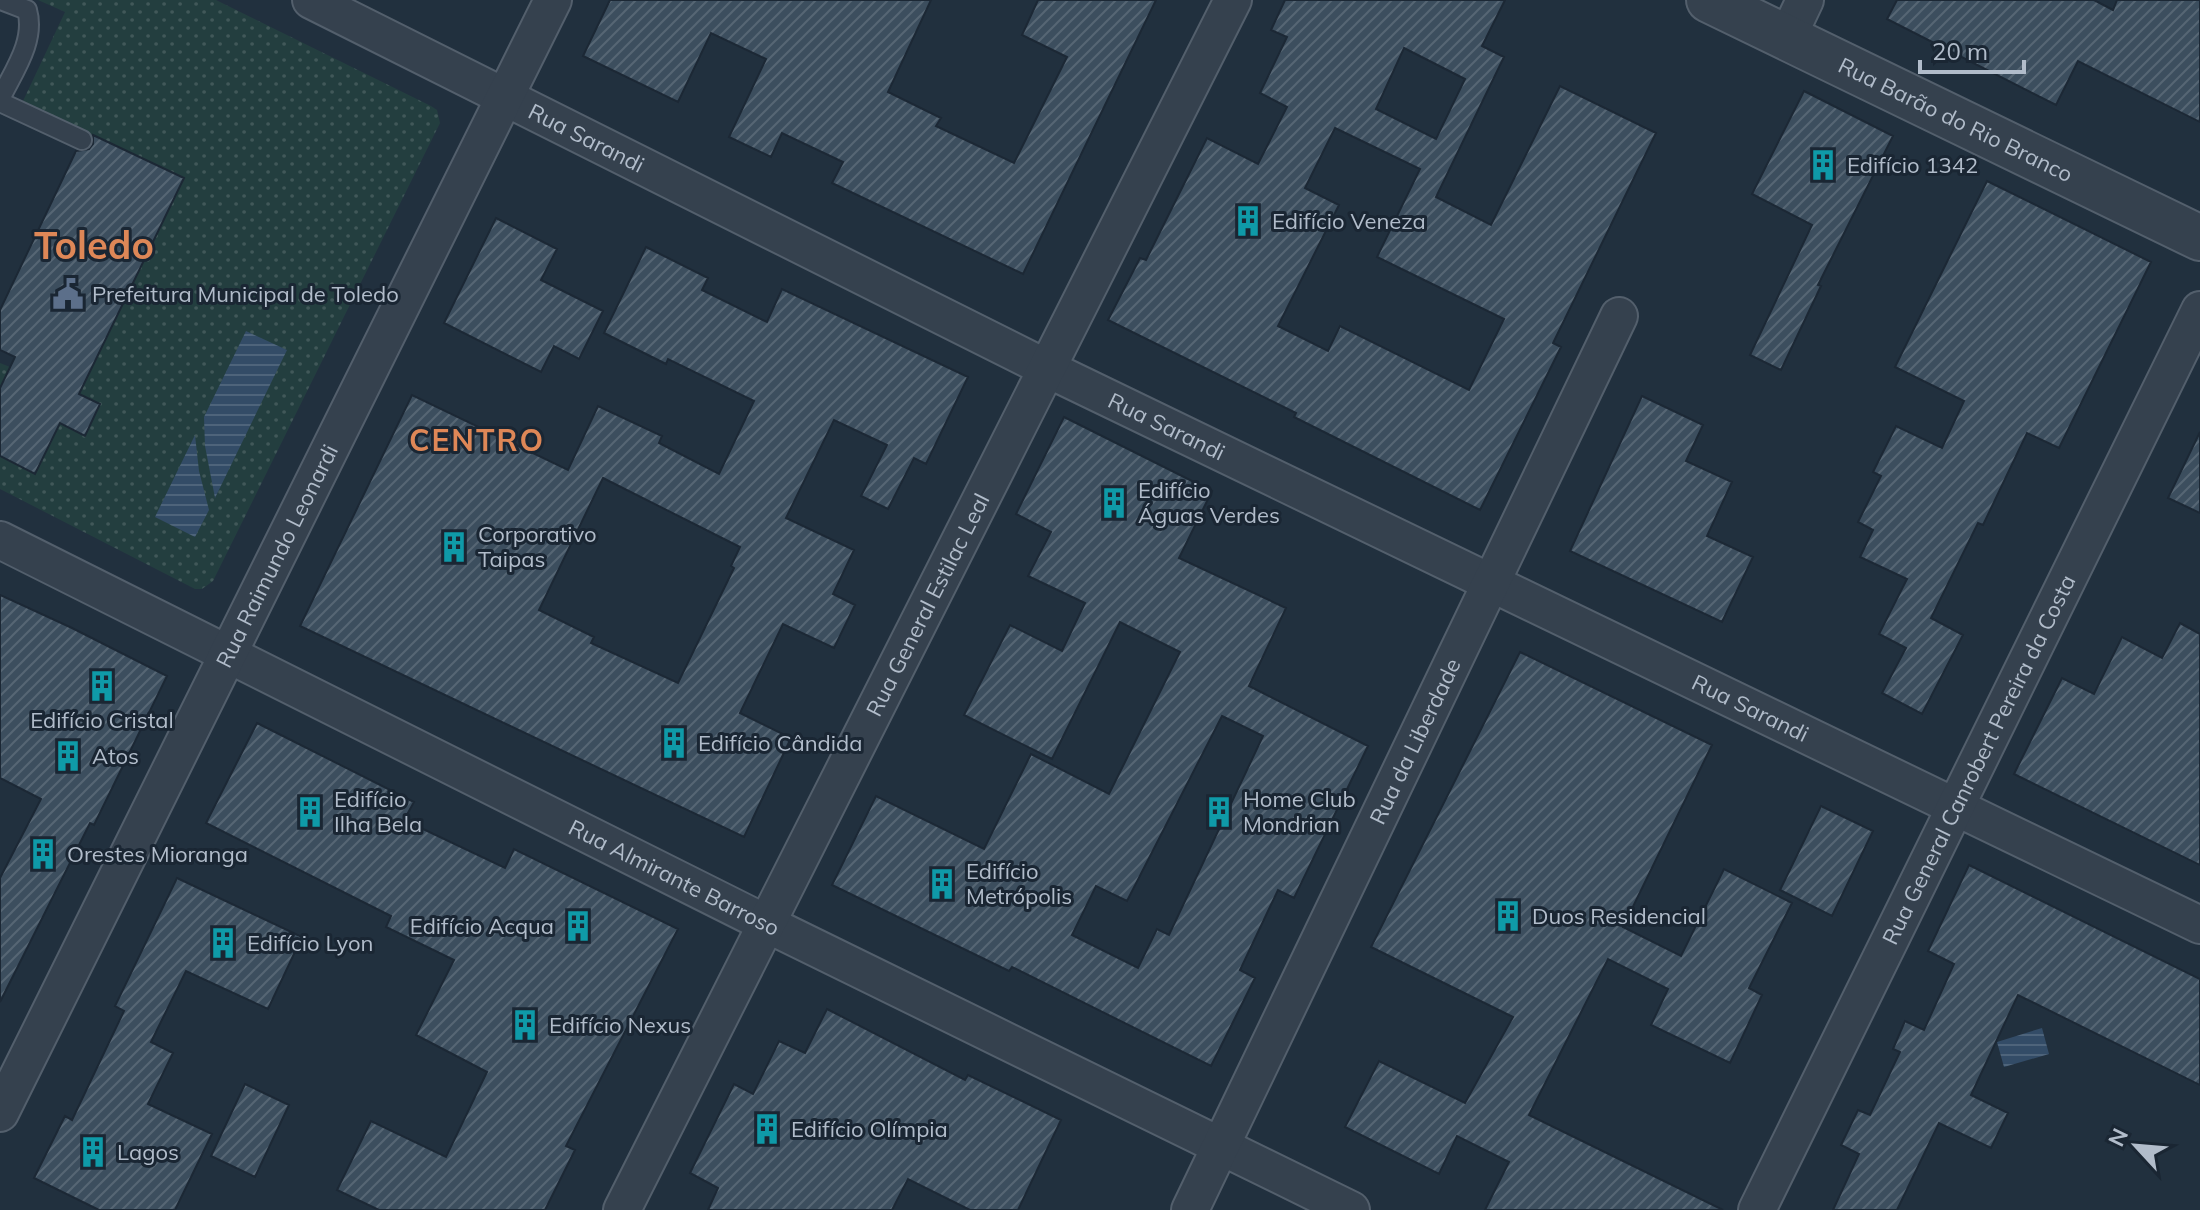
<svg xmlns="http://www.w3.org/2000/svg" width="2200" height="1210" font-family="Mulish,sans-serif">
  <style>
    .grass { fill: url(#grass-dots) }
    .water { fill: url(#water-rules) }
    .building { fill: url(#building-hatch); stroke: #1c2835; stroke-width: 2; fill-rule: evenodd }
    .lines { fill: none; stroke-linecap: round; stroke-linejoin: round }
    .service-casing { stroke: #535f6c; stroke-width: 22 }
    .minor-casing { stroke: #535f6c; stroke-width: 40 }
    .tertiary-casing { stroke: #535f6c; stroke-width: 48 }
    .service { stroke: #35414e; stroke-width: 18 }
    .minor { stroke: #35414e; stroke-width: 36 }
    .tertiary { stroke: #35414e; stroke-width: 44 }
    .labels { text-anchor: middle; stroke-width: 6; stroke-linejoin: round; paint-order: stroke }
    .street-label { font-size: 22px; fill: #b1bcca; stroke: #1a2633 }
    .poi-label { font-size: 22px; fill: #b1bcca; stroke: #1a2633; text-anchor: start }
    .district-label { font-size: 30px; font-weight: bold; letter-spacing: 2px; fill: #de8757; stroke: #1a2633 }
    .town-label { font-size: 38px; font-weight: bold; fill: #de8757; stroke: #1a2633 }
  </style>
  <defs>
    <pattern id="grass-dots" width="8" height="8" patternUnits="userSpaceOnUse" patternTransform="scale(2)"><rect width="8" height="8" fill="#233e3f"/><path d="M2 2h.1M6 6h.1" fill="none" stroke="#415859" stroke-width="1.8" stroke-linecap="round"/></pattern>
    <pattern id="water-rules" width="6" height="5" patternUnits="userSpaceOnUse" patternTransform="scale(2)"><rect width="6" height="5" fill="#334c67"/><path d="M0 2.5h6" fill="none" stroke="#4e647b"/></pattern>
    <pattern id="building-hatch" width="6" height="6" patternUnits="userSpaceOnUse" patternTransform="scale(2)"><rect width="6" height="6" fill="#3c4e5e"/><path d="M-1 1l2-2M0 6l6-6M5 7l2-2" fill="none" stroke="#566674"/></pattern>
  </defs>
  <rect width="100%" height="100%" fill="#21303e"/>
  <path class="grass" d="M38 0H216L431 106 437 110 440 123 213 581 202 589H195L0 489V363L10 367 15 357 0 350V310L85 132 23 101 65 12Z"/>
  <path class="water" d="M246 331 287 350 215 498 205 446 204 417Z
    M195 435 199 471 209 510 195 537 155 517Z
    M2042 1028 2049 1054 2004 1067 1997 1042Z"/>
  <path class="building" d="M610 0H931L888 92 941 118 936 126 1014 163 1067 57 1022 35 1038 0H1156L1023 274 832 183 843 162 782 133 771 157 729 137 766 59 711 33 678 102 583 56Z
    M1285 0H1505L1482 46 1504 57 1436 197 1491 225 1560 86 1656 133 1553 343 1561 347 1480 510 1294 417 1296 413 1108 320 1140 258 1146 260 1207 138 1258 164 1287 107 1260 93 1287 37 1271 30ZM1404 48 1465 79 1436 139 1376 109ZM1335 128 1420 169 1377 257 1504 319 1469 390 1340 326 1328 351 1278 326 1339 205 1305 188Z
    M1897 0H2094L2113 10 2117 0H2200V122L2078 61 2056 105 1887 19Z
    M1804 91 1893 136 1818 285 1821 286 1781 370 1750 355 1812 225 1752 194Z
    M93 135 184 178 79 394 100 404 85 436 60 423 35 474 0 456V388L15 357 0 350V310L76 151 89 149 93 144Z
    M1987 181 2151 262 2059 448 2027 433 1983 525 1978 523 1931 618 1963 635 1922 714 1882 693 1906 648 1879 634 1907 579 1860 557 1873 530 1858 522 1881 476 1873 472 1896 426 1942 448 1964 401 1895 367Z
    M496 218 557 249 541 280 603 311 579 359 554 346 541 372 444 323Z
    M646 247 708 278 702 290 767 322 782 289 968 377 926 464 914 458 888 509 861 496 887 445 834 420 786 518 854 550 833 594 855 605 834 648 783 624 740 713 791 738 744 837 300 626 412 395 568 470 598 406 662 436 659 443 719 474 754 401 668 359 666 364 604 333ZM603 478 740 547 731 566 734 568 678 683 591 643 594 637 539 610Z
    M1642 396 1703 425 1686 461 1732 482 1707 536 1753 557 1722 622 1570 551Z
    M1064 417 1212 491 1179 558 1286 608 1249 686 1368 746 1294 898 1278 890 1240 970 1255 978 1211 1066 1012 967 1009 971 832 885 876 796 984 849 1031 754 1109 794 1180 652 1120 622 1052 759 964 715 1010 625 1062 651 1085 603 1028 576 1051 532 1016 514ZM1222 716 1263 736 1169 935 1157 929 1138 968 1072 935 1096 886 1127 901Z
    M2200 432V513L2168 498Z
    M0 595 72 628 167 676 94 825 90 823 0 1002V878L41 799 0 778Z
    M2180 623 2200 634V865L2014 774 2062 678 2094 694 2122 637 2162 658Z
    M1520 652 1712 745 1623 927 1681 956 1724 869 1792 903 1749 988 1762 995 1730 1063 1651 1025 1668 989 1608 959 1529 1115 1723 1210H1485L1509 1162 1457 1136 1439 1174 1345 1127 1379 1061 1465 1103 1513 1017 1371 947Z
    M257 723 414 802 404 820 505 868 514 849 678 929 566 1146 575 1150 545 1210H379L337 1190 371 1121 446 1157 487 1072 416 1035 454 960 386 927 391 916 206 823Z
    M1821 806 1873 831 1832 916 1780 890Z
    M1969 865 2200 979V1085L2018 995 1971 1095 2008 1113 1991 1148 1939 1123 1897 1210H1833L1859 1154 1841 1145 1858 1110 1870 1115 1900 1052 1893 1049 1905 1021 1924 1030 1954 964 1928 951Z
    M177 878 302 937 268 1009 186 971 151 1042 173 1053 148 1104 212 1134 175 1210H99L34 1178 65 1116 72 1120 124 1011 115 1006Z
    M827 1009 965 1080 968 1075 1061 1120 1018 1210H970L908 1179 892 1210H708L718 1188 690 1173 734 1084 753 1094 779 1041 805 1053Z
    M245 1084 289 1105 255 1177 211 1156Z"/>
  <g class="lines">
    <defs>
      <path id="service" d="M1 0 27 10
        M0 99C13 72 36 41 27 10
        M0 102 82 140"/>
      <g id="minor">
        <path id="s1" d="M311 0 1048 369 2200 925"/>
        <path d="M1787 38 1805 0"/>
        <path id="s2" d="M0 540 767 924 1351 1210"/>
        <path id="s3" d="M0 1113 553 0"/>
        <path id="s4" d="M622 1210 1233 0"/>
        <path id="s5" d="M1190 1210 1619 316"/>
        <path id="s6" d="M1757 1210 2200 310"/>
      </g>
      <g id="tertiary">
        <path id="s7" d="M1709 0 2200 238"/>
      </g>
    </defs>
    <use href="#service" class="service-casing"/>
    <use href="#minor" class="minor-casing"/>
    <use href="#tertiary" class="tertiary-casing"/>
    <use href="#service" class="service"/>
    <use href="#minor" class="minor"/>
    <use href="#tertiary" class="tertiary"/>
  </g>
  <defs>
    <symbol id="building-bare" viewBox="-9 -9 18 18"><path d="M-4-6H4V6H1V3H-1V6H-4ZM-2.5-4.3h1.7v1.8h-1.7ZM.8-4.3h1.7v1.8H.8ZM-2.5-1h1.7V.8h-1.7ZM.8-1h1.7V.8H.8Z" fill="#0f9aa8" stroke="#1a2633" stroke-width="2.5" paint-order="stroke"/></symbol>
    <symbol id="civic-bare" viewBox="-9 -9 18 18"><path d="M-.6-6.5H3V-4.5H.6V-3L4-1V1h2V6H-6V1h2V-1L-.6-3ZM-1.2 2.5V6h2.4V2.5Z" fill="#5c6f8a" stroke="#1a2633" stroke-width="2.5" paint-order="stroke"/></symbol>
  </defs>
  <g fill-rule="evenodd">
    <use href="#building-bare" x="1801" y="143" width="44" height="44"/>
    <use href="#building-bare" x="1226" y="199" width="44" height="44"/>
    <use href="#civic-bare" x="46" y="272" width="44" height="44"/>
    <use href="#building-bare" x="1092" y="481" width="44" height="44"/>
    <use href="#building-bare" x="432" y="525" width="44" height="44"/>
    <use href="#building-bare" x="80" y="664" width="44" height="44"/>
    <use href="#building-bare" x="652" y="721" width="44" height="44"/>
    <use href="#building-bare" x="46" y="734" width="44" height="44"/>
    <use href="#building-bare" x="288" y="790" width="44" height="44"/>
    <use href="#building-bare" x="1197" y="790" width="44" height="44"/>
    <use href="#building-bare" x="21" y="832" width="44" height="44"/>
    <use href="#building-bare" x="920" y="862" width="44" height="44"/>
    <use href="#building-bare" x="1486" y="894" width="44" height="44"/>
    <use href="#building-bare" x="556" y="904" width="44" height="44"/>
    <use href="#building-bare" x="201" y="921" width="44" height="44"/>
    <use href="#building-bare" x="503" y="1003" width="44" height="44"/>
    <use href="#building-bare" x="745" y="1107" width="44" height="44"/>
    <use href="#building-bare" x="71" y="1130" width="44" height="44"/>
  </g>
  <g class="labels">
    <g class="street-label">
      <text dy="8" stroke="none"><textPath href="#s7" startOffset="274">Rua Barão do Rio Branco</textPath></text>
      <text dy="8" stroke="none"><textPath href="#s1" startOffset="308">Rua Sarandi</textPath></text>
      <text dy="8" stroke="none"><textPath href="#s1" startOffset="956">Rua Sarandi</textPath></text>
      <text dy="8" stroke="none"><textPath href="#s3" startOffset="622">Rua Raimundo Leonardi</textPath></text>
      <text dy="8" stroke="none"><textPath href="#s4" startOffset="678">Rua General Estilac Leal</textPath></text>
      <text dy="8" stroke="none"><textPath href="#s1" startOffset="1604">Rua Sarandi</textPath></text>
      <text dy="8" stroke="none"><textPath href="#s5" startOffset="520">Rua da Liberdade</textPath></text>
      <text dy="8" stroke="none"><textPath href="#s6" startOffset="502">Rua General Canrobert Pereira da Costa</textPath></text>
      <text dy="8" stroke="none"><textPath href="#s2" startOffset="754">Rua Almirante Barroso</textPath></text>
    </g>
    <g class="poi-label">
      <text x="1847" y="173">Edifício 1342</text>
      <text x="1272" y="229">Edifício Veneza</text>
      <text x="92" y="302">Prefeitura Municipal de Toledo</text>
      <text x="1138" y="498">Edifício<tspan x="1138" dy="25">Águas Verdes</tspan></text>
      <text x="478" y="542">Corporativo<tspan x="478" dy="25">Taipas</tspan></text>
      <text x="102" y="728" text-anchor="middle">Edifício Cristal</text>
      <text x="698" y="751">Edifício Cândida</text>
      <text x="92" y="764">Atos</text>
      <text x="334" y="807">Edifício<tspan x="334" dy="25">Ilha Bela</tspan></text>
      <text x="1243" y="807">Home Club<tspan x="1243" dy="25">Mondrian</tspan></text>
      <text x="67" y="862">Orestes Mioranga</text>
      <text x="966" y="879">Edifício<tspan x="966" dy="25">Metrópolis</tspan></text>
      <text x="1532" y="924">Duos Residencial</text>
      <text x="554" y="934" text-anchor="end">Edifício Acqua</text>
      <text x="247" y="951">Edifício Lyon</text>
      <text x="549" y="1033">Edifício Nexus</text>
      <text x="791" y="1137">Edifício Olímpia</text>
      <text x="117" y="1160">Lagos</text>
    </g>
    <g class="district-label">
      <text x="477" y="451">CENTRO</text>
    </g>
    <g class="town-label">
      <text x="94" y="259">Toledo</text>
    </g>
  </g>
  <g transform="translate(2136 1146) rotate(296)" stroke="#1a2633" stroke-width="6" paint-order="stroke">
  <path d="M0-6L14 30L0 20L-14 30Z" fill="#b1bcca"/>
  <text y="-12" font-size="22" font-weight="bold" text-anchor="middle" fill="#b1bcca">N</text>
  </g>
  <path d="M1920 60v12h104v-12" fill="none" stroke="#b1bcca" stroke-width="4"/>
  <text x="1932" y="60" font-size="24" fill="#b1bcca" stroke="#1a2633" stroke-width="6" paint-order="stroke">20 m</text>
</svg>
